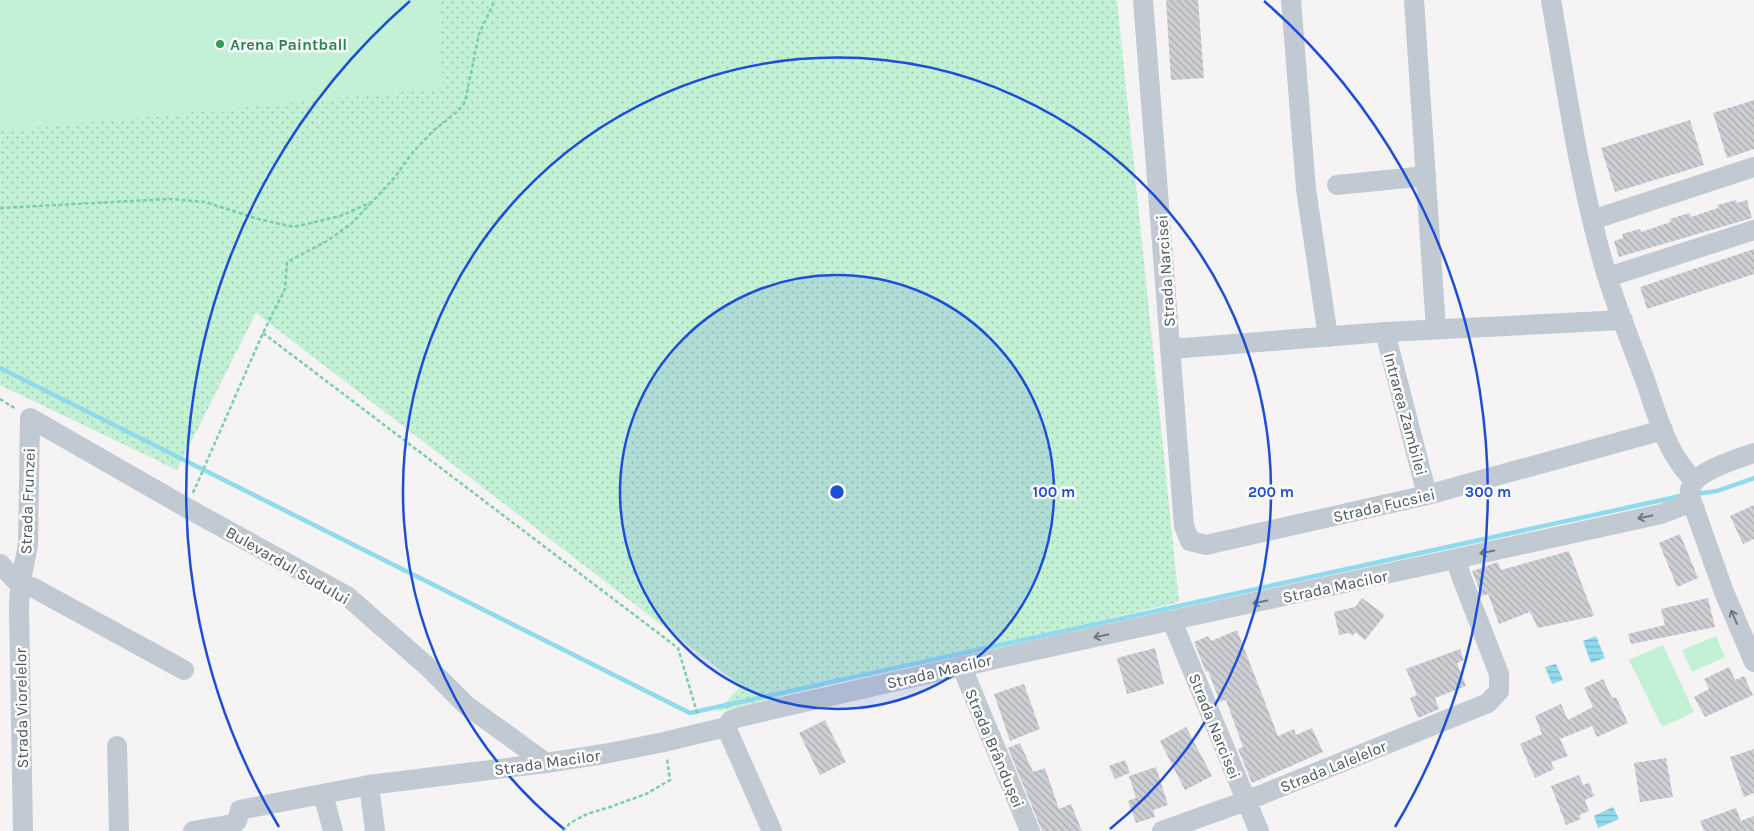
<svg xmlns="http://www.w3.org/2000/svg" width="1754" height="831" font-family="Karla,sans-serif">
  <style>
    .grass { fill: url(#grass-dots) }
    .garden { fill: #c3f1d5 }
    .water { fill: url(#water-rules) }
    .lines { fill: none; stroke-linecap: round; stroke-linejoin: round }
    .stream { stroke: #90daee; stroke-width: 4.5 }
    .building { fill: url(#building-back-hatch) }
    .path { stroke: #7ad0a6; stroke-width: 2.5; stroke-dasharray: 4 2.5; stroke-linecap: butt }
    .minor { stroke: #c1cad2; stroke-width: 20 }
    .oneway { stroke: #6e7983 }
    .ring { fill: none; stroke: #1d4ed8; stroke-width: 2.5 }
    .leisure-dot { fill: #2e9e5b; stroke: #fff; stroke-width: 2 }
    .labels { text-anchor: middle; stroke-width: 5; stroke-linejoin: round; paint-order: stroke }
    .leisure-label { font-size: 16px; font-weight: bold; fill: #27864d; stroke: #fff; text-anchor: start }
    .street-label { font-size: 16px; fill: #4a5661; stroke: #fff }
    .centre { fill: #1d4ed8; stroke: #fff; stroke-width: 2.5 }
    .ring-label { font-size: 15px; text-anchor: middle; font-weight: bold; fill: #1d4ed8; stroke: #fff; stroke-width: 5; stroke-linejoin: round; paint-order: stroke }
  </style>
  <defs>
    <pattern id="grass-dots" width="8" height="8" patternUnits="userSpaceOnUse" patternTransform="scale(1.25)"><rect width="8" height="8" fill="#c3f1d5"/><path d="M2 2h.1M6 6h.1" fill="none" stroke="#a0c6b0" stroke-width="1.8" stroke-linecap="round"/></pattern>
    <pattern id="water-rules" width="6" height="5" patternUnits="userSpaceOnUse" patternTransform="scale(1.25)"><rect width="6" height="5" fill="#90daee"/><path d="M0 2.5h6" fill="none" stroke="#78b4c4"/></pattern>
    <pattern id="building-back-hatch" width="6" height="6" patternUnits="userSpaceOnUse" patternTransform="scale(1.25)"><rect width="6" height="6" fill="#cdcfd5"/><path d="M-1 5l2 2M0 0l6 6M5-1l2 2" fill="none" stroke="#a8abb0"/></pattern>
  </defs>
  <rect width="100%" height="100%" fill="#f5f3f3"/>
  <path class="grass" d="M0 0H1117L1179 602 716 712 741 686 256 313 177 470 0 385Z"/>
  <path class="garden" d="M0 0H438L443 88 0 131Z
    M1716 636 1725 657 1692 672 1682 650Z
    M1663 645 1694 712 1662 727 1629 660Z"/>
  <path class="water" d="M1596 636 1605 658 1591 663 1583 641Z
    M1556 664 1563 680 1552 684 1545 667Z
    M1613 807 1619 819 1598 828 1594 816Z"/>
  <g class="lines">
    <path class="stream" d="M0 368 690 713 1685 495
      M1695 494 1717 491 1754 478"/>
  </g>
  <path class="building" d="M1166 0H1198L1204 78 1171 80Z
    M1754 100V149L1727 158 1713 113Z
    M1690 120 1704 165 1615 192 1601 148Z
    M1736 200 1737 203 1747 200 1752 218 1619 257 1614 241 1623 238 1622 234 1640 229 1641 232 1671 222 1670 219 1689 213 1691 217 1718 208V205Z
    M1754 249V274L1647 309 1640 287Z
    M1754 505V539L1743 544 1730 516Z
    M1680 534 1698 578 1677 587 1659 543Z
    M1569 551 1594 616 1538 628 1530 612 1499 624 1488 594 1482 596 1472 571 1498 562 1501 570Z
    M1362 598 1385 615 1365 640 1355 632 1353 636 1348 633 1339 635 1334 612 1355 607Z
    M1708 598 1715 627 1631 644 1628 634 1665 625 1661 609Z
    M1237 630 1278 736 1294 729 1296 735 1312 728 1323 752 1252 783 1238 749 1243 747 1226 700 1220 702 1208 671 1206 672 1194 642 1208 636 1211 641Z
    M1155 648 1164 684 1127 694 1117 658Z
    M1460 649 1464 660 1457 663 1466 686 1435 698 1439 709 1418 718 1410 698 1417 695 1406 669Z
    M1729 667 1735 680 1744 676 1753 695 1705 717 1694 697 1709 689 1704 679Z
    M1603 679 1612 698 1616 697 1628 723 1597 737 1592 726 1560 739 1568 756 1551 762 1554 769 1535 778 1520 744 1542 734 1535 716 1561 704 1568 720 1593 707 1584 688Z
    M1024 684 1040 729 1010 741 994 694Z
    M825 720 846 762 820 775 799 733Z
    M1186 727 1212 776 1185 790 1160 741Z
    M1020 743 1033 772 1045 768 1059 809 1071 804 1082 831H1042L1008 748Z
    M1754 749V793L1744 797 1730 757Z
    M1666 758 1673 797 1640 802 1634 763Z
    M1125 760 1130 773 1115 779 1109 766Z
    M1156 767 1168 805 1153 810 1155 817 1136 823 1128 801 1136 798 1129 776Z
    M1579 775 1583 785 1589 783 1594 796 1585 800 1589 811 1579 815 1581 819 1566 825 1551 786Z
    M1736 808 1741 821 1754 816V831H1704L1700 821Z"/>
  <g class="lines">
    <path class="path" d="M0 208 170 199 205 202 258 219 294 227 340 216 372 202 395 177 413 152 434 130 458 111 465 102 479 34 495 0
      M263 333 678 648 698 716
      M0 399 16 409
      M193 493 263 333 285 289 287 262 327 241 352 223 371 203
      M563 831 570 823 587 814 610 807 646 794 670 780 667 759"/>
    <path class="minor" d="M1143 0 1184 526 1190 541 1206 545 1427 495 1663 430
      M1291 0 1306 189 1328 337
      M1414 0 1436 329
      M1551 0C1567 92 1580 186 1607 276 1618 311 1632 345 1645 380 1657 414 1667 456 1695 481
      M1337 185 1426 176
      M1592 220 1754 167
      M1608 277 1754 230
      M1385 332 1427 495
      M1171 349 1385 332 1623 320
      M1754 453C1737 459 1694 471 1690 490 1689 494 1691 499 1692 502L1724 592 1754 662
      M0 564 20 585 32 587 184 670
      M1172 621 1259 831
      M961 665 1030 831
      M726 727 772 831
      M117 746 119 831
      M369 785 375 831
      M323 794 333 831
      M23 831 19 608 20 585 28 545 30 418 187 508 347 596 428 667 466 705 546 763
      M193 831 233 824 237 821 240 810 244 809 369 785 546 763 604 754 664 742 726 727 731 720 740 717C1046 645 1354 582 1661 514L1692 502
      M1162 831 1246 801 1488 703 1499 691V674L1461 576 1456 559"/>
  </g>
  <defs><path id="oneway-shaft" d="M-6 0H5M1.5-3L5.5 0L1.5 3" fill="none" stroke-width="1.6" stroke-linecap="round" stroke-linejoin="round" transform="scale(1.25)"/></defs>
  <g class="oneway">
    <use href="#oneway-shaft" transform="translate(1645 517) rotate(168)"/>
    <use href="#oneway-shaft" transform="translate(1487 552) rotate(168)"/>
    <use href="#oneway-shaft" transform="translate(1260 602) rotate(168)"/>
    <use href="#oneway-shaft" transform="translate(1734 617) rotate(-114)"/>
    <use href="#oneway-shaft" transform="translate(1101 636) rotate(168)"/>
  </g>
  <circle cx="837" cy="492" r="217" fill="#1d4ed8" fill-opacity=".12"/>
  <g class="ring">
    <circle cx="837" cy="492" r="217"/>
    <path d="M564 829A434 434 0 1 1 1110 829"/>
    <path d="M279 827A651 651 0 0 1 410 1M1264 1A651 651 0 0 1 1395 827"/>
  </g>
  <circle class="leisure-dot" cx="220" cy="44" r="5"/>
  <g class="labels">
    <g class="leisure-label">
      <text x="230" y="50">Arena Paintball</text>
    </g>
    <g class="street-label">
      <text transform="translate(1165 271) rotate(-94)" y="6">Strada Narcisei</text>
      <text transform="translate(1406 414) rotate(75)" y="6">Intrarea Zambilei</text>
      <text transform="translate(27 501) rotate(-88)" y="6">Strada Frunzei</text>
      <text transform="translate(1384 505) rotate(-13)" y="6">Strada Fucsiei</text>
      <text transform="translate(288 565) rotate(30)" y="6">Bulevardul Sudului</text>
      <text transform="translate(1335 586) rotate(-12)" y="6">Strada Macilor</text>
      <text transform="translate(939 671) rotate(-13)" y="6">Strada Macilor</text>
      <text transform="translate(21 708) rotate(-91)" y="6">Strada Viorelelor</text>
      <text transform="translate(1215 726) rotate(68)" y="6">Strada Narcisei</text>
      <text transform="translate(995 748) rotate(67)" y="6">Strada Brândușei</text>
      <text transform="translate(547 762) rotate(-8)" y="6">Strada Macilor</text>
      <text transform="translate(1333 766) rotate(-22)" y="6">Strada Lalelelor</text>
    </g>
  </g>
  <circle cx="837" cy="492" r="8" class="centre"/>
  <g class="ring-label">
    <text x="1054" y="497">100 m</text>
    <text x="1271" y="497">200 m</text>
    <text x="1488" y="497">300 m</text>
  </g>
</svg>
